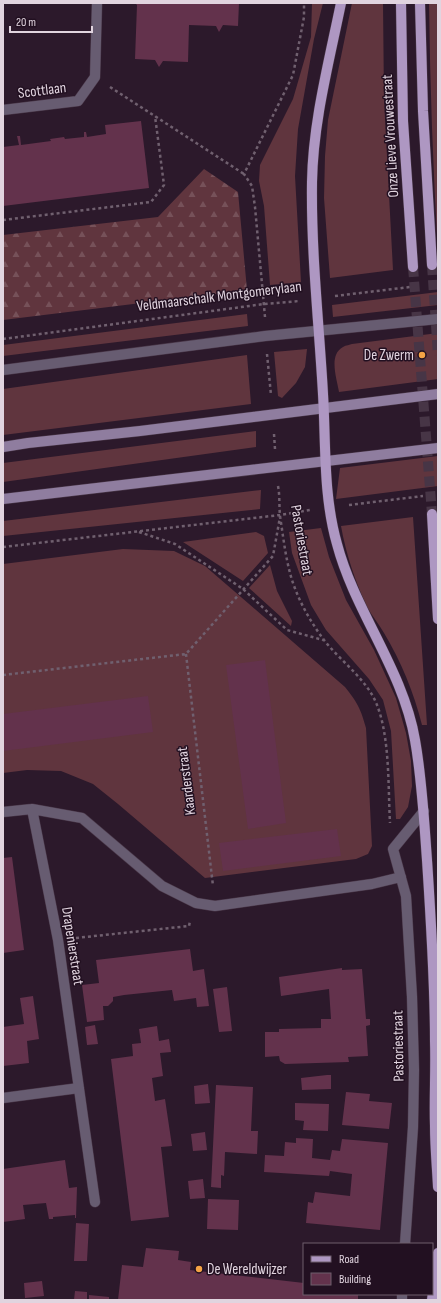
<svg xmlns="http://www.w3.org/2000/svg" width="441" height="1303" font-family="'Sofia Sans Condensed',sans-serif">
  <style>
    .grass { fill: #60353e }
    .forest { fill: url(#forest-firs) }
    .building { fill: #63324c }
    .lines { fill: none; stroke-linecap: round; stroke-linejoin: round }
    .primary-tunnel { stroke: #473546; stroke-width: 10; stroke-dasharray: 10 5; stroke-linecap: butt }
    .service-casing { stroke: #493748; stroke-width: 11 }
    .minor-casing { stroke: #493748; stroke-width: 11 }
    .secondary-casing { stroke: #493748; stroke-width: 11 }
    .primary-casing { stroke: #493748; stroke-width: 11 }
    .path { stroke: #70606f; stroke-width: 2.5; stroke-dasharray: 3 3; stroke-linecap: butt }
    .service { stroke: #675c71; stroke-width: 10 }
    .minor { stroke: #675c71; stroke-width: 10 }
    .secondary { stroke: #8f7d9f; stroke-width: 10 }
    .primary { stroke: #ae97c2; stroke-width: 10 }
    .poi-dot { fill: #f5a345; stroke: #221021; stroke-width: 1.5 }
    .labels { text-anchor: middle; stroke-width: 3; stroke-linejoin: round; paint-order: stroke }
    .street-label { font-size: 15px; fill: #e1d4df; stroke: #221021 }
    .poi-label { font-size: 15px; fill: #e1d4df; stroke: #221021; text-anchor: end }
  </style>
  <defs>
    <pattern id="forest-firs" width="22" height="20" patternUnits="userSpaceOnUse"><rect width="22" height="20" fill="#60353e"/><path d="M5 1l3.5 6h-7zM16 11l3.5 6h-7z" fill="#765159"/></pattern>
  </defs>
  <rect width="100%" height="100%" fill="#2c192b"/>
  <path class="grass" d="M312 3H323L314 39 298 129 295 176 301 282 270 285 264 206 259 181 260 165 293 99 311 37Z
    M352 3H383L384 100 393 270 330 278 324 198 325 156 328 120Z
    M429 3H438V253C433 170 430 86 429 3Z
    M438 292V305L333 317 332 305Z
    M247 314 248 326 3 356V345Z
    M438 333V379L339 392C337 379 328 355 343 347 346 345 350 345 352 344Z
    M307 349 305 367 296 383 282 398 278 396 274 352Z
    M247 355 251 404 3 435V389Z
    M256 431V447L3 482V463Z
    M438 456V486L336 499 340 468Z
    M261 490 260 509 3 536V521Z
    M413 517 427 725H422C414 693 401 661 384 633 379 624 372 616 367 607 355 581 346 554 341 526Z
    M321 528 329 557 346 600 374 650 396 698 406 733 411 761 412 786 408 807 400 819H396L391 731 383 700 369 679 326 630 311 605 292 553 289 532Z
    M256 532 264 536 268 553 243 581 183 542Z
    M123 549 174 551 205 566 345 687C357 702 361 709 366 728L372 846 368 854 356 859 205 878 118 804 93 784 61 771 27 770 3 773V564Z
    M270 565 277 591 292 621 291 626 249 588Z"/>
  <path class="forest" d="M204 169 238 192 247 290 3 320V235L158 217Z"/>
  <path class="building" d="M135 3H239L238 26 223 25 219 32 216 26 189 25 188 62 163 61 159 67 155 60 135 59 137 5Z
    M141 121 149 188 3 206V147L19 145 17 136H20L21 145 51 141 50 139 64 137 65 139 84 137V132H86L87 137 106 134 105 125Z
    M265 660 286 823 248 829 226 665Z
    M148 696 153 732 3 751V714Z
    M337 829 341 856 223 871 219 843Z
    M12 857 24 950 3 953V858Z
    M190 949 193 971 204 969 209 1006 197 1007 196 998 174 1001 172 990 124 995 113 997V1001L108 1006H103L104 1020 87 1022 82 985 99 983 96 960Z
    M342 968V970L362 969 366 1019H370V1025L366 1026 368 1056 348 1057 349 1062 285 1064 280 1061 279 1056 265 1057V1032H279V1029L321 1028V1019H331L329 989 281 996 279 977Z
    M227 987 232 1031 219 1032 213 989Z
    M33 996 39 1039 27 1041 29 1063 3 1066V1027L24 1024 20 998Z
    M95 1025 98 1044 87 1045 85 1027Z
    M157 1026 159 1041 169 1039 171 1052 160 1053 163 1076 152 1078 155 1101 165 1099 172 1146 161 1147 169 1217 131 1221 111 1059 133 1056 132 1044 141 1043 139 1029Z
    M327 1075H331V1089L302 1090 301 1078Z
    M208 1084 210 1103 195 1104 194 1086Z
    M216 1085 253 1087 251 1131H258L257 1154 225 1152 224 1176 221 1175V1188L211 1187Z
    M346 1092 370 1094 369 1101 392 1103 389 1129 342 1125Z
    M295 1103 329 1104 328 1131 303 1130 304 1121 295 1120Z
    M205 1132 207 1150 193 1151 191 1134Z
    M296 1138 313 1139 312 1158 330 1160 332 1150 340 1151 342 1139 388 1143 380 1230 306 1223 308 1202 313 1203 315 1192 350 1196 352 1174 330 1171 329 1176 264 1172 265 1155 284 1156 285 1142 296 1143Z
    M65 1160 69 1188 77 1187 76 1218H75V1215L53 1217V1219H49L46 1203 23 1205 25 1219 3 1222V1169Z
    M203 1179 205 1198 190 1199 188 1181Z
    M208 1199 239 1200 238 1230 207 1229Z
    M76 1223 89 1224 87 1261H74Z
    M146 1248 179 1251 178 1260 191 1262 190 1270 304 1283V1294H358V1300H118L122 1265 143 1267Z
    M42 1281 44 1296 25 1298 24 1283Z
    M75 1291 87 1292V1300H74Z
    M89 1295 109 1297V1300H89Z"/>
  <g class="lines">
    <path class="primary-tunnel" d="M432 265 438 355
      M413 267 432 514"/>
    <defs>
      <path id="service" d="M3 370 265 336 438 319"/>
      <path id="minor" d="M3 110 78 101 95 77 97 3
        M32 809 58 940 95 1202
        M3 812 32 809 82 818 162 886 196 903 215 906 372 884 401 877
        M3 1098 79 1088
        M405 1244 413 1127 414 1070 412 997 406 896 393 849 424 811
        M402 1300V1294"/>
      <path id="secondary" d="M3 447 28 443 140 431 438 394
        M3 499 438 448"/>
      <path id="primary" d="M341 3C329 62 313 122 312 182 311 253 319 323 323 394 326 443 323 495 337 544 355 612 403 670 415 740 422 779 424 820 427 860 431 921 435 981 435 1041 436 1070 434 1098 435 1126 435 1146 437 1167 438 1187
        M401 3 403 121 413 267
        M420 3 423 111 432 265
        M432 514 438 619
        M432 1300 438 1253"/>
    </defs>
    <use href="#service" class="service-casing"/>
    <use href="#minor" class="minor-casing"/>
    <use href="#secondary" class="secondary-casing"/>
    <use href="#primary" class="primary-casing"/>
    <path class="path" d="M110 87 244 174
      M3 220 151 202 164 185 155 116
      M335 296 410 287
      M265 317 255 207 252 186 244 174 293 75 304 17V3
      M3 339 264 304 299 301
      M267 354 271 395
      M274 434 275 449
      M278 486C280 496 279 506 280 516 283 535 285 554 290 573 296 596 309 620 324 640 341 662 367 679 377 705 390 738 388 787 390 823
      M349 505 423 496
      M139 532 175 544 243 589 287 630 323 640
      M3 547 280 515 310 510
      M186 654 213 886
      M3 675 186 654 273 556 280 517
      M76 938 189 926 190 921"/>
    <use href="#service" class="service"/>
    <use href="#minor" class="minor"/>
    <use href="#secondary" class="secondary"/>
    <use href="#primary" class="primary"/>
  </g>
  <g class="poi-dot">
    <circle cx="422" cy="355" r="4"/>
    <circle cx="199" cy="1269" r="4"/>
  </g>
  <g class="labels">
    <g class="street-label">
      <text transform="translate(42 90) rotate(-7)" y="5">Scottlaan</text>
      <text transform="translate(390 136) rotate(-93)" y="5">Onze Lieve Vrouwestraat</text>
      <text transform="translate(219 296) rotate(-7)" y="5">Veldmaarschalk Montgomerylaan</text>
      <text transform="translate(302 540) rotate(80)" y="5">Pastoriestraat</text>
      <text transform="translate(186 781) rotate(-97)" y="5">Kaarderstraat</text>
      <text transform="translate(73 946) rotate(81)" y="5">Drapenierstraat</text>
      <text transform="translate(398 1046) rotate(-91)" y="5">Pastoriestraat</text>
    </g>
    <g class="poi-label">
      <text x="414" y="360">De Zwerm</text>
      <text x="207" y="1274" text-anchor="start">De Wereldwijzer</text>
    </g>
  </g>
  <rect width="441" height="1303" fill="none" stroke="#e1d4df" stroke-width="8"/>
  <rect x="303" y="1243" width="130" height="52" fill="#221021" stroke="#6e5e6d"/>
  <rect x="311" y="1256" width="20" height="6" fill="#ae97c2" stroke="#6e5e6d"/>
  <text x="339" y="1263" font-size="12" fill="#e1d4df">Road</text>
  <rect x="311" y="1273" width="20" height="12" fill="#63324c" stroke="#6e5e6d"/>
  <text x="339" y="1283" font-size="12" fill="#e1d4df">Building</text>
  <path d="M10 26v6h82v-6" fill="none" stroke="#e1d4df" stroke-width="2"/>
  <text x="16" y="26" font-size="12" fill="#e1d4df" stroke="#221021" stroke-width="3" paint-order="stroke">20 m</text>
</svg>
